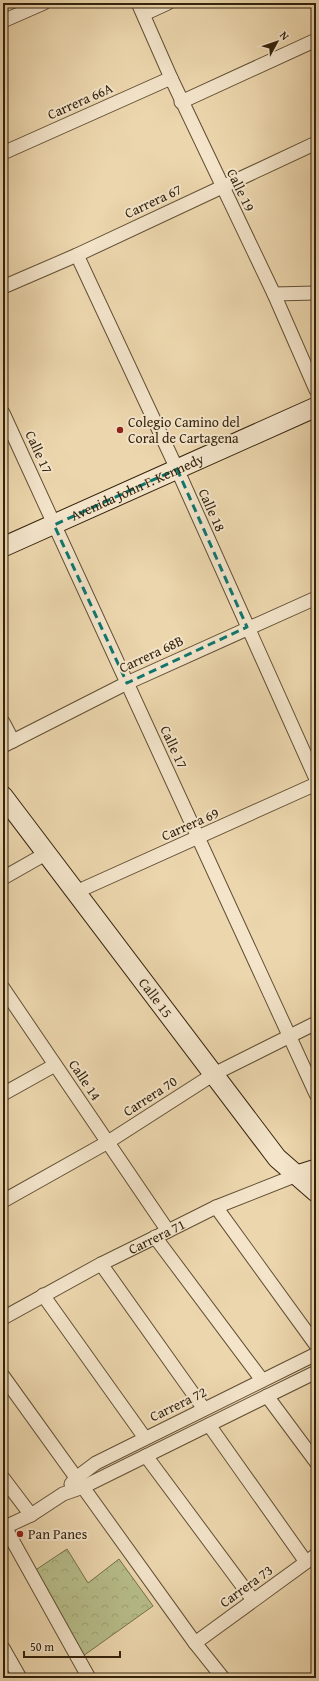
<svg xmlns="http://www.w3.org/2000/svg" width="319" height="1681" font-family="'Gentium Book Plus',serif">
  <style>
    .park { fill: url(#park-crowns); stroke: #75704b }
    .lines { fill: none; stroke-linecap: round; stroke-linejoin: round }
    .street-casing { stroke: #614f34; stroke-width: 15 }
    .secondary-casing { stroke: #33220c; stroke-width: 21 }
    .street { stroke: #f3e4ca; stroke-width: 13 }
    .secondary { stroke: #f3e4ca; stroke-width: 19 }
    .marked { fill: none; stroke: #0f766e; stroke-width: 3; stroke-dasharray: 8 5; stroke-linejoin: round }
    .poi-dot { fill: #8f2418; stroke: #f3e4ca; stroke-width: 1.5 }
    .labels { text-anchor: middle; stroke-width: 4; stroke-linejoin: round; paint-order: stroke }
    .street-label { font-size: 14px; fill: #33220c; stroke: #f3e4ca }
    .poi-label { font-size: 14px; fill: #33220c; stroke: #f3e4ca; text-anchor: start }
  </style>
  <defs>
    <pattern id="park-crowns" width="20" height="18" patternUnits="userSpaceOnUse"><rect width="20" height="18" fill="#b7be8a"/><path d="M2 6a3 3 0 1 1 6 0M12 15a3 3 0 1 1 6 0" fill="none" stroke="#9ea376"/></pattern>
  </defs>
  <rect width="100%" height="100%" fill="#ecd6ad"/>
  <filter id="stains"><feTurbulence type="fractalNoise" baseFrequency=".005" numOctaves="4"/><feColorMatrix values="0 0 0 0 .2 0 0 0 0 .09 0 0 0 0 .02 0 0 0 .5 -.17"/></filter>
  <radialGradient id="worn" r=".72"><stop offset=".6" stop-color="#630" stop-opacity="0"/><stop offset="1" stop-color="#630" stop-opacity=".3"/></radialGradient>
  <path class="park" d="M67 1549 88 1583 119 1559 153 1606 83 1656 34 1571Z"/>
  <g class="lines">
    <defs>
      <g id="street">
        <path d="M138 3 171 78 274 294 316 390"/>
        <path d="M144 14 168 3"/>
        <path d="M3 21 44 3"/>
        <path d="M181 102 316 40"/>
        <path d="M3 153 171 78"/>
        <path d="M77 255 177 469 316 779"/>
        <path d="M3 287 77 255 316 143"/>
        <path d="M274 294 316 293"/>
        <path d="M3 413 316 1094"/>
        <path d="M3 722 13 741"/>
        <path d="M3 746 127 683 316 598"/>
        <path d="M3 878 47 853"/>
        <path d="M76 892 316 784"/>
        <path d="M3 988 168 1231"/>
        <path d="M3 1094 55 1065"/>
        <path d="M3 1201 108 1142 214 1074 316 1023"/>
        <path d="M216 1207 316 1345"/>
        <path d="M155 1237 262 1380"/>
        <path d="M101 1264 204 1409"/>
        <path d="M43 1295 145 1438"/>
        <path id="s1" d="M3 1318 101 1264 168 1231 216 1207 297 1175"/>
        <path d="M3 1376 195 1643 223 1678"/>
        <path d="M267 1396 316 1462"/>
        <path d="M209 1425 306 1562"/>
        <path d="M146 1456 253 1600"/>
        <path d="M3 1478 31 1515"/>
        <path d="M71 1484 76 1478 96 1463 316 1354"/>
        <path d="M5 1527 89 1678"/>
        <path d="M3 1528 31 1515 63 1494 83 1487 316 1372"/>
        <path d="M195 1643 316 1555"/>
        <path d="M3 1648 20 1678"/>
      </g>
      <g id="secondary">
        <path id="s2" d="M3 547 316 407"/>
        <path id="s3" d="M3 796 277 1158 316 1192"/>
        <path d="M297 1175 316 1169"/>
      </g>
    </defs>
    <use href="#street" class="street-casing"/>
    <use href="#secondary" class="secondary-casing"/>
    <use href="#street" class="street"/>
    <use href="#secondary" class="secondary"/>
  </g>
  <path class="marked" d="M177 469 247 627 127 683 54 525Z"/>
  <g class="poi-dot">
    <circle cx="120" cy="430" r="4"/>
    <circle cx="20" cy="1534" r="4"/>
  </g>
  <g class="labels">
    <g class="street-label">
      <text transform="translate(80 101) rotate(-24)" y="5">Carrera 66A</text>
      <text transform="translate(241 190) rotate(64)" y="5">Calle 19</text>
      <text transform="translate(153 201) rotate(-25)" y="5">Carrera 67</text>
      <text transform="translate(39 452) rotate(65)" y="5">Calle 17</text>
      <text dy="5" stroke="none"><textPath href="#s2" startOffset="147">Avenida John F. Kennedy</textPath></text>
      <text transform="translate(212 510) rotate(66)" y="5">Calle 18</text>
      <text transform="translate(151 654) rotate(-25)" y="5">Carrera 68B</text>
      <text transform="translate(174 747) rotate(65)" y="5">Calle 17</text>
      <text transform="translate(190 824) rotate(-24)" y="5">Carrera 69</text>
      <text dy="5" stroke="none"><textPath href="#s3" startOffset="253">Calle 15</textPath></text>
      <text transform="translate(85 1080) rotate(56)" y="5">Calle 14</text>
      <text transform="translate(150 1096) rotate(-33)" y="5">Carrera 70</text>
      <text dy="5" stroke="none"><textPath href="#s1" startOffset="174">Carrera 71</textPath></text>
      <text transform="translate(178 1404) rotate(-26)" y="5">Carrera 72</text>
      <text transform="translate(246 1586) rotate(-36)" y="5">Carrera 73</text>
    </g>
    <g class="poi-label">
      <text x="128" y="427">Colegio Camino del<tspan x="128" dy="16">Coral de Cartagena</tspan></text>
      <text x="28" y="1539">Pan Panes</text>
    </g>
  </g>
  <rect width="319" height="1681" fill="none" stroke="#ecd6ad" stroke-width="16"/>
  <rect x="4" y="4" width="311" height="1673" fill="none" stroke="#33220c" stroke-width="2"/>
  <rect x="8" y="8" width="303" height="1665" fill="none" stroke="#33220c"/>
  <g transform="translate(277 42) rotate(50)" stroke="#f3e4ca" stroke-width="3" paint-order="stroke">
  <path d="M0-3L7 15L0 10L-7 15Z" fill="#33220c"/>
  <text y="-6" font-size="11" font-weight="bold" text-anchor="middle" fill="#33220c">N</text>
  </g>
  <path d="M24 1651v6h96v-6" fill="none" stroke="#33220c" stroke-width="2"/>
  <text x="30" y="1651" font-size="12" fill="#33220c" stroke="#f3e4ca" stroke-width="3" paint-order="stroke">50 m</text>
  <rect width="100%" height="100%" filter="url(#stains)"/>
  <rect width="100%" height="100%" fill="url(#worn)"/>
</svg>
